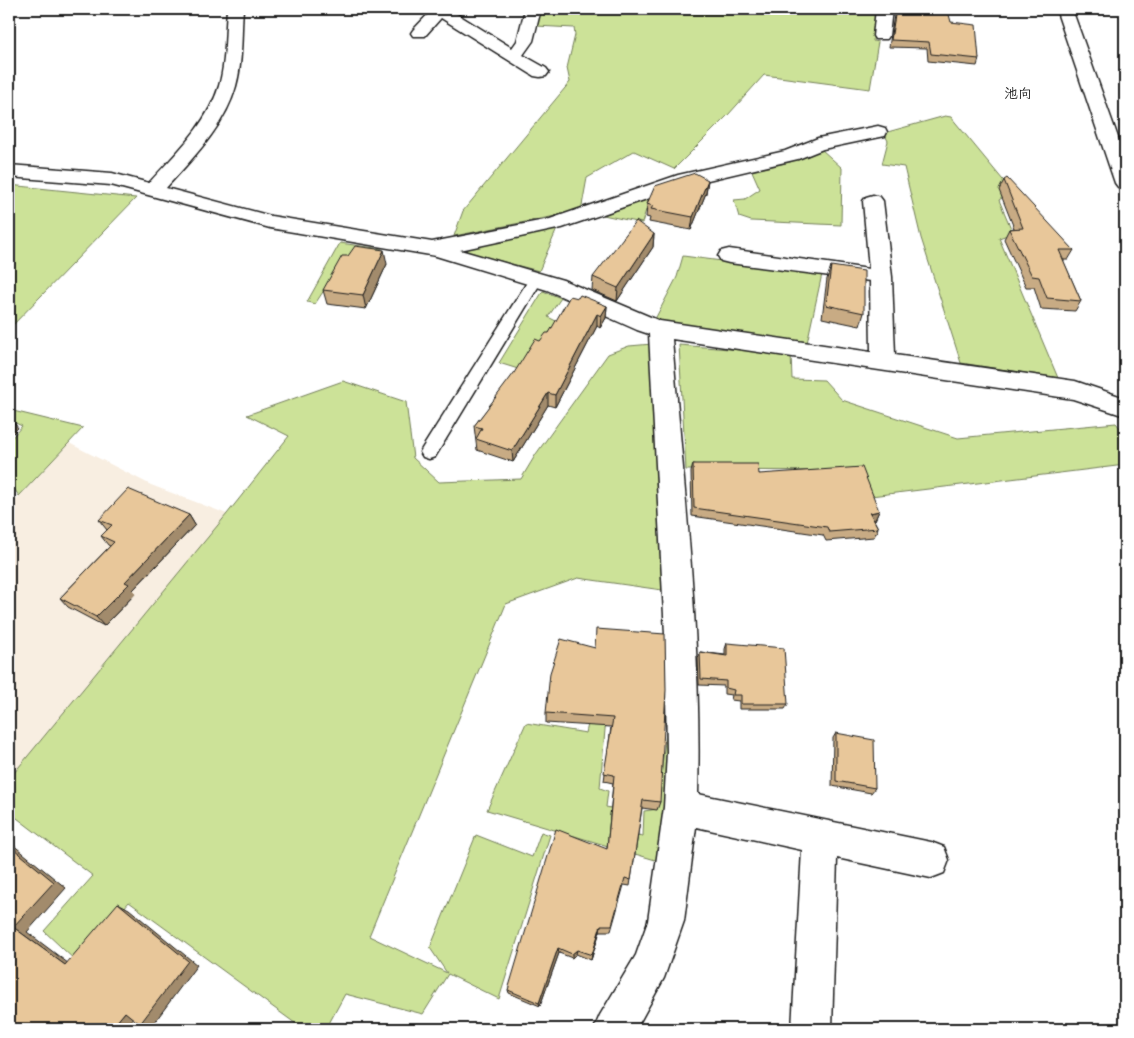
<svg xmlns="http://www.w3.org/2000/svg" width="1134" height="1038" font-family="Kalam,'Klee One',sans-serif">
  <style>
    .built { fill: #f8eee1 }
    .green { fill: #cce298; stroke: #747f5a }
    .lines { fill: none; stroke-linecap: round; stroke-linejoin: round }
    .service-casing { stroke: #1c1c1c; stroke-width: 3 }
    .minor-casing { stroke: #1c1c1c; stroke-width: 3 }
    .tertiary-casing { stroke: #1c1c1c; stroke-width: 3 }
    .service { fill: #fff; fill-rule: evenodd }
    .minor { fill: #fff; fill-rule: evenodd }
    .tertiary { fill: #fff; fill-rule: evenodd }
    .wall { fill: #c8ab84; stroke: #1c1c1c }
    .shaded-wall { fill: #a28b6c; stroke: #1c1c1c }
    .building { fill: #e8c79a; stroke: #1c1c1c }
    .labels { text-anchor: middle; stroke-width: 4.5; stroke-linejoin: round; paint-order: stroke }
    .far-quarter-label { font-size: 14px; font-weight: bold; fill: #1c1c1c; stroke: #fff }
  </style>
  <rect width="100%" height="100%" fill="#fff"/>
  <filter id="ink" filterUnits="userSpaceOnUse"><feTurbulence type="fractalNoise" baseFrequency=".02" numOctaves="2"/><feDisplacementMap in="SourceGraphic" scale="10" xChannelSelector="R" yChannelSelector="G"/><feConvolveMatrix kernelMatrix="1 2 1 2 8 2 1 2 1" color-interpolation-filters="sRGB"/></filter>
  <g filter="url(#ink)">
    <path class="built" d="M69 443 151 485 227 514 9 779V507Z"/>
    <path class="green" d="M539 9H876L873 41 878 42 870 89 764 75 728 115 674 169 634 151 587 178 581 211 454 236 463 211 570 82 567 68 575 35 574 28 536 26Z
      M945 116 951 117 1012 191 999 200 1013 233 999 238 1058 378 961 363 921 238 904 167 882 164 888 141 884 133Z
      M821 149 842 168 841 225 751 221 739 217 734 200 745 199 760 189 752 171 790 162Z
      M9 185 136 198 9 329Z
      M654 196 652 211 646 210 642 223 603 215Z
      M557 229 539 271 450 248Z
      M340 243 382 249 376 261 330 281 315 304 307 302Z
      M683 256 822 274 807 343 654 321 677 277Z
      M543 291 561 298 548 317 562 324 534 374 499 363Z
      M652 344 662 590 578 578 506 604 369 936 447 973 430 948 476 835 532 857 541 832 550 835 499 999 448 974 423 1014 345 994 326 1029H303L129 902 78 963 44 931 93 876 9 812V779L227 514 289 436 247 415 343 381 406 402 413 458 439 482 521 479 536 454 608 354 629 346Z
      M679 345 791 354 792 379 824 380 842 400 958 438 1116 423 1125 434V465L871 496 863 471 686 470Z
      M9 410 83 428 19 496 9 481V441L22 426 9 420Z
      M590 715 606 718 600 788 608 791 606 807 620 810 617 831 643 836 644 811 657 809 667 724 672 726 662 862 487 810 526 723 586 733Z"/>
    <g class="lines">
      <defs>
        <path id="service" d="M536 274 541 276 543 279 435 457 429 459 423 457 420 452 423 447 531 276Z"/>
        <path id="minor" d="M227 9H243C241 34 243 61 236 86 225 126 193 158 166 188L271 216 432 242 550 219 678 175 785 151 818 138 878 126 885 128 887 132 885 136 823 149 798 159 691 184 562 228 460 250 563 280 660 321 871 352 870 281 729 263 721 261 718 256 721 251 729 249 869 269 863 201 866 197 873 195 880 197 883 201 892 277 895 355 1075 381 1125 398V416L1073 399 672 339C684 490 702 642 698 794L931 842 944 847 949 860 944 873 931 878 837 858 832 1029H792L802 850 696 827 684 921 664 978 636 1029H594L600 1015 636 955 648 921 664 807 667 752 665 634 649 334 637 330 547 290 436 256 270 228 111 185 9 177V165L112 173 149 183C175 154 207 125 219 86 226 62 225 34 227 9Z
          M433 9H449L512 48 517 41 525 9H541L533 41 523 55 546 68 549 72 546 76 540 77 534 76 441 18 425 36H413L411 33 413 30Z
          M876 9H892L889 36 887 39H875L873 36Z"/>
        <path id="tertiary" d="M1056 9H1072L1125 157V189L1118 187 1115 183Z"/>
      </defs>
      <use href="#service" class="service-casing"/>
      <use href="#minor" class="minor-casing"/>
      <use href="#tertiary" class="tertiary-casing"/>
      <use href="#service" class="service"/>
      <use href="#minor" class="minor"/>
      <use href="#tertiary" class="tertiary"/>
    </g>
    <path class="wall" d="M895 9H933L951 22 979 59 977 66 928 61 927 48 889 47Z
      M708 180 706 193 691 230 649 222 650 218 646 217 647 204Z
      M1004 180 1074 250 1068 260H1063L1081 301 1075 311 1041 309 1034 287H1026L1004 239 1009 229 1014 228 999 190Z
      M654 234 653 247 617 301 592 290 593 277Z
      M387 264 366 309 327 304 323 290Z
      M831 266 864 313 860 326 822 318 827 279Z
      M578 298 607 306 606 318 600 328 597 326 555 407 548 405 513 462 477 450 474 426 540 341 549 333Z
      M693 464 759 474 879 511 875 520H874L878 528 874 537 826 541 823 535 692 516 691 472Z
      M189 515 195 525 133 590 136 593 104 626 68 607 60 598 110 546 108 545 101 536 107 530 99 520Z
      M727 643 788 704 785 709H739V701L731 700 732 695 724 694V686L699 685 698 658 700 652 725 655V649Z
      M595 648 660 802 657 810 642 808 630 886 624 885 611 931H600L591 960 576 954 572 958 559 953 540 1006 509 993 508 990 607 849 613 783 604 781 611 727 546 723V713Z
      M836 733 875 788 871 793 832 786 833 738Z"/>
    <path class="shaded-wall" d="M708 180 706 193 691 230 693 217Z
      M654 234 653 247 617 301 618 288Z
      M384 250 387 264 366 309 363 295Z
      M607 306 606 318 600 328 601 316Z
      M597 314V326L555 407V395Z
      M548 393V405L513 462 512 451Z
      M9 416 18 428 9 437Z
      M879 511 875 520 866 522 870 513Z
      M189 515 195 525 133 590 136 593 104 626 96 617 125 582Z
      M9 842 12 844 66 888 27 932 77 970 65 965 13 927Z
      M118 903 129 909 197 965 151 1027 140 1024Z
      M601 925 600 931 591 960 592 955Z
      M558 948 559 953 540 1006 539 1003Z
      M577 950 576 954 572 958V954Z
      M125 1012 136 1015 125 1029H111Z"/>
    <path class="building" d="M896 9H933L948 11 951 22 976 25 979 59 931 54 929 42 891 40Z
      M695 173 708 180 693 217 651 209 653 206 647 204 655 186Z
      M1007 178 1074 250H1059L1081 301 1047 298 1039 277 1032 276 1009 229 1023 228 1004 180Z
      M636 221 654 234 618 288 593 277Z
      M355 246 384 250 363 295 323 290 342 256H348Z
      M831 266 864 271V313L826 305Z
      M580 295 607 306 601 316 597 314 555 395 548 393 512 451 476 439 482 428 474 426 514 373 535 339 540 341 546 333H549L570 296 578 298Z
      M693 464H758L759 474 862 467 879 511 870 513 878 528 829 532 827 527 694 508Z
      M128 489 189 515 125 582 129 584 96 617 60 598 114 542 101 536 112 525 99 520Z
      M596 629 665 634 666 690 660 802 643 800 631 880 625 878 612 925H601L592 955 577 950 572 954 558 948 539 1003 508 990 556 829 607 849 614 775 604 773 613 718 546 713 550 673 561 639 595 648Z
      M727 643 784 648 788 704H741V695H733L734 690 726 688V681L701 679 700 652 727 656Z
      M836 733 874 740 875 788 836 781Z
      M9 845 54 882 13 927 65 965 118 903 188 961 140 1024 125 1012 111 1029H9Z"/>
  </g>
  <g class="labels">
    <g class="far-quarter-label">
      <text x="1018" y="98">池向</text>
    </g>
  </g>
  <rect width="1134" height="1038" fill="none" stroke="#fff" stroke-width="30"/>
  <rect x="15" y="15" width="1104" height="1008" fill="none" stroke="#1c1c1c" stroke-width="2" filter="url(#ink)"/>
</svg>
